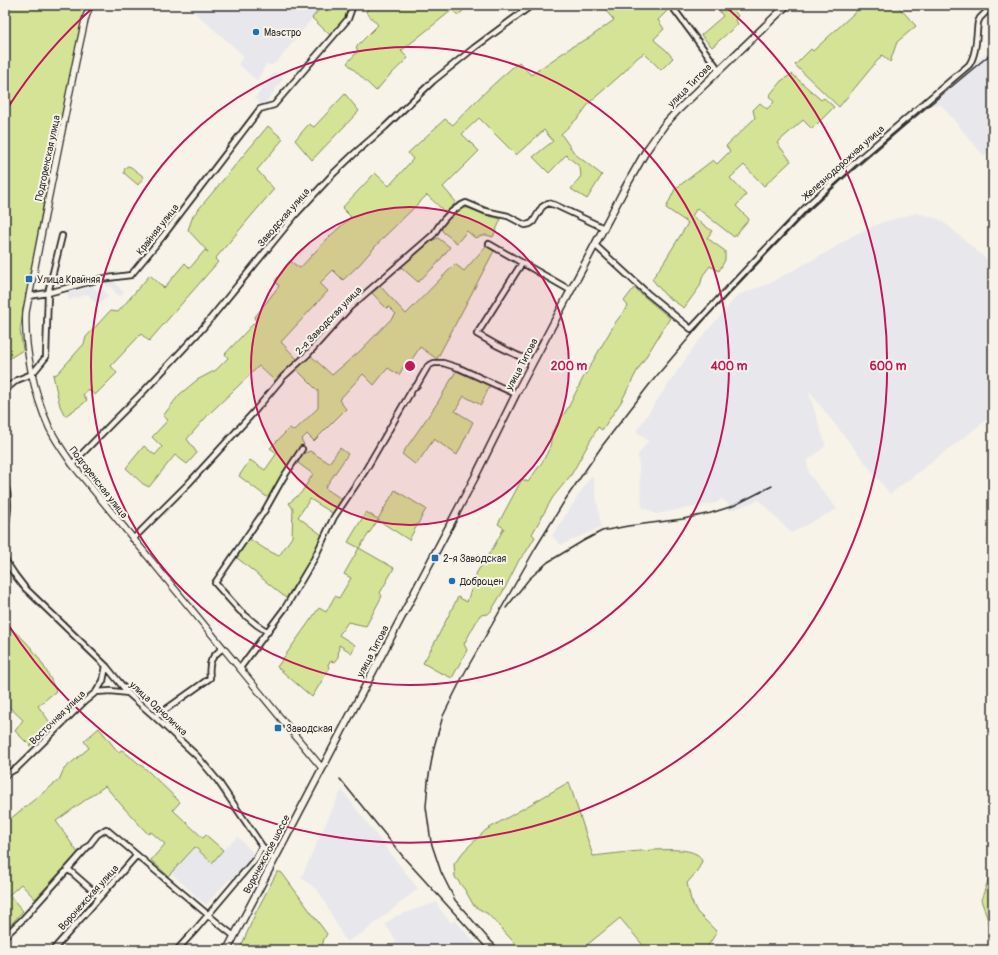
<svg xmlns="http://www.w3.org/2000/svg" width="998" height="955" font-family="Pangolin,sans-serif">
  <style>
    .built { fill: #e8e8ec }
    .green { fill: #d5e396; stroke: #808760 }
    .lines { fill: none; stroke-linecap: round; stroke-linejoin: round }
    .minor-casing { stroke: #2b2b2b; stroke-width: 8 }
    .tertiary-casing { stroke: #2b2b2b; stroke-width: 8 }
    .secondary-casing { stroke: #2b2b2b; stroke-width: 9 }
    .minor { stroke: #f7f3e8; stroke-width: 4.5 }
    .tertiary { stroke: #f7f3e8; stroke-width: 5.5 }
    .secondary { stroke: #f7f3e8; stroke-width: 6 }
    .rail { stroke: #2b2b2b; stroke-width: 1.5 }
    .ring { fill: none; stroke: #c2185b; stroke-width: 2 }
    .poi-dot { fill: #1f6fb2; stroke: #f7f3e8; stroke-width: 1.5 }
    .labels { text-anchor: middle; stroke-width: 4; stroke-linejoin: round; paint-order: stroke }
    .poi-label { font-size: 10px; fill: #2b2b2b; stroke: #f7f3e8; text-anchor: start }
    .street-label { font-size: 10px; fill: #2b2b2b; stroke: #f7f3e8 }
    .centre { fill: #c2185b; stroke: #f7f3e8; stroke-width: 2 }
    .ring-label { font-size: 12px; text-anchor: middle; font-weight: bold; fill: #c2185b; stroke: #f7f3e8; stroke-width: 4; stroke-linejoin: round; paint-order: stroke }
  </style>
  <rect width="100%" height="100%" fill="#f7f3e8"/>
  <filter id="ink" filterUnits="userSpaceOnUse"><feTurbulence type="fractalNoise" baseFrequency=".025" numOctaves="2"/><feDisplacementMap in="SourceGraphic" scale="8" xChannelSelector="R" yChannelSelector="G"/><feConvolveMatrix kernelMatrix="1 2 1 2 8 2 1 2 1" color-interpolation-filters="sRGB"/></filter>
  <g filter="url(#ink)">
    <path class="built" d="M186 5H323L277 62 271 65 266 64 257 81 238 64 244 56Z
      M993 48V148L984 156 941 105H930L928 103Z
      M275 72 284 78 263 106 258 103 259 101 255 98Z
      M917 213 939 219 952 229 993 265V415L890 494 808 390 825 443 826 446 807 461 809 474 837 509 791 533 759 500 730 511 728 504 722 499 716 503 656 514 642 507 638 455 648 441 636 431 696 344 738 295 768 284 829 251 852 236 883 222Z
      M113 280 124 293 119 297 110 286 107 287 105 283Z
      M93 285 97 291 102 288 108 297 96 304 88 294 69 300 67 293 85 289Z
      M592 475 594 482 601 527 561 545 552 536 589 479Z
      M342 790 418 889 363 933 346 942 318 890 301 878 337 799Z
      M238 837 253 853 254 856 234 882 229 879 206 905 171 873 195 847 212 862 226 847Z
      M437 902 439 908 451 923 455 920 481 950H386L397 942 385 924 396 916Z"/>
    <path class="green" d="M5 5H86L50 168 20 330 23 350 5 361Z
      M323 5H349L346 18 330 35 312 18Z
      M370 5H470L458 15 452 10 401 51 408 58 387 78 376 91 347 63 358 51 356 47 378 25 366 12Z
      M614 5H665L668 10 658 20 664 29 654 39 655 41 666 50 673 58 661 70 644 53 637 58 623 73 590 102 579 117 561 134 575 154 602 175 587 199 571 189 581 176 580 167 566 155 549 173 533 157 553 141 544 130 516 155 479 118 462 134 479 151 443 187 456 202 446 213 427 195 382 239 359 265 343 280 333 270 320 283 328 291 281 342 297 359 275 381 259 366 208 415 187 439 197 453 187 464 175 455 149 487 143 484 126 468 144 446 155 455 162 447 152 437 168 420 163 416 179 395 197 380 216 370 228 358 225 354 256 321 254 318 279 286 275 281 290 261 300 268 329 237 351 217 342 208 375 173 389 186 413 159 408 153 445 119 453 125C473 103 495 82 519 62L531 75 573 46 589 38 614 20 606 11Z
      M715 5H730L738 16 735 19 738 24 712 47 701 35 723 16Z
      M863 5H897L916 26 897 42 890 62 882 55 839 107 795 65 811 49 813 51Z
      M792 74 821 100 824 98 834 107 812 129 803 120 777 143 791 161 764 186 744 165 730 178 746 195 736 206 749 219 734 237 697 208 692 216 712 231 707 238 725 251V260L719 271 710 266 703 275 700 286 684 308 665 295 652 279 664 262 688 223 666 208 675 189 713 160 717 164 730 151 726 146 755 118 753 110 760 103 767 109 774 102 769 96 781 81Z
      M345 94 359 111 312 160 295 140 309 124 314 127Z
      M268 126 283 139 257 170 274 189 215 259 218 262 149 341 141 334 111 366 117 373 95 395 88 389 83 395 87 400 83 404 65 416 60 406 53 375 57 374 84 344 86 337 110 311 118 312 150 275 164 288 185 263 190 268 205 250 209 253 188 230 193 216Z
      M128 166 131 167 144 177 138 185 124 173C124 169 125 167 128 166Z
      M463 208H468L485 215 501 219 493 237 486 235 475 238 467 231 457 243 443 232 441 228C445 220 455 212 463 208Z
      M438 238 450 247 437 264 418 282 401 267 433 240Z
      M486 246 494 251 437 359 420 347 409 364 406 362 399 375 388 368 374 385 363 374 339 400 346 409 314 441 307 434 301 440 304 444 268 498 239 476 250 460 265 470 277 453 270 448 290 428 294 431 318 408V391L296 369 310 355 332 375 360 351 396 314 389 307 386 308 372 293 380 286 406 314 455 264 464 271Z
      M634 288 670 318 637 371 621 402 602 430 598 427 571 475 553 497 532 534 535 537 526 552 519 560 505 588 491 611 488 614 480 615 464 644 467 650 452 678 437 671 423 663 434 644 458 597 467 602 477 572 493 548 504 528 498 524 522 479 528 482 543 461 550 447 552 432 568 408 582 380 615 323 628 306 624 301Z
      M456 371 490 385 481 405 464 396 455 411 473 422 457 455 434 439 416 465 402 454 438 402Z
      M340 448 348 454 325 488 343 500 334 514 310 499 298 517 322 535 315 552 286 598 236 557 248 538 265 549 279 556 292 537 293 509 289 503 301 493 313 474 298 463 302 454 310 451 329 463Z
      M395 490 426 509 409 540 378 520 359 548 394 568 380 593 382 596 366 626 348 622 339 635 355 645 352 653 339 645 338 657 334 662 331 661 328 664 329 669 312 697 277 667 319 608 326 612 335 596 339 598 351 578 344 574 359 548 348 542 366 512 378 519Z
      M5 623C11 629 18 634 24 640 38 654 48 672 56 691L38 706 52 725 30 746 15 731 23 720 5 703Z
      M99 728 118 752 122 750 148 771 180 802 173 810 203 838 206 835 223 850 212 863 195 847 171 873 168 876 151 860 165 844 151 832 148 834 124 808 105 786 56 821 78 853 35 899 21 884 9 895 23 911 5 931V823L59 780 64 769 89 748 84 741Z
      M569 782 593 856C614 854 680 844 696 854 699 855 701 858 702 861 699 870 693 876 687 883L691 900 697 912 717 932 705 950H647L620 918 582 949 583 950H521L488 914 474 906 465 890 455 877 454 864 464 851 486 830Z
      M993 869V950H987L993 934 981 900 989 878Z
      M277 872H280L282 873 327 934 324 939 321 950H239L243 942 256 912Z"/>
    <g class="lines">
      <defs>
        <path id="minor" d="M671 5 719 70
          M489 244 570 290
          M595 245 647 293 691 329 747 269 807 206 853 164 969 65C977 53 976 36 978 22L980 18 993 5
          M522 263 477 334C495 345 513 354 533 362
          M29 296 48 293 100 279 131 275 163 236 260 109 274 105 348 19 353 5
          M5 390 17 380 32 374 46 357 48 293 62 236
          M72 464 115 420 144 391 202 329 296 214 334 173 355 153 385 127 433 81 474 48 532 5
          M5 483C10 500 8 513 5 530
          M133 539 188 484 254 412 283 377 308 354 350 307 434 234C441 221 452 209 466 203L485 211 508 216 525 225 530 224 533 222 542 207 548 203 555 205 604 228
          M5 560 15 575 25 588 106 666 128 693 155 717 197 756 218 781 262 846 274 859
          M268 632 257 625 240 611 215 583 265 510 283 478 302 449
          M240 668 285 608 314 559 334 517 365 471 412 390 417 385 428 366 434 363H443L459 368 516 394
          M96 692 103 681 106 666
          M155 717 210 678C208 662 211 657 223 648
          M5 775 17 768 84 702 96 692 111 691 128 693
          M68 869 90 844 97 835 106 829 219 924 234 936
          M5 936 22 920 68 869 100 897
          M53 950 137 855
          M177 950 197 928 256 858 262 846"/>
        <path id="tertiary" d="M90 5 85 20 76 61 48 200 26 312C24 348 34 394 49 427 55 440 64 452 72 464L293 733 322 768"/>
        <path id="secondary" d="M227 950 475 477 516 394 625 188 646 151 665 124 678 110 787 5"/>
      </defs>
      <use href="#minor" class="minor-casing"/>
      <use href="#tertiary" class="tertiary-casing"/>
      <use href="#secondary" class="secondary-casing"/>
      <use href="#minor" class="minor"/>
      <use href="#tertiary" class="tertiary"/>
      <use href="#secondary" class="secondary"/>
      <path class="rail" d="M506 608 529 579 548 562 583 541 602 531 628 526 683 519 711 513 733 506 772 486
        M340 779 405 859 488 950
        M500 950 487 937 455 900 441 872 431 842 426 807 428 781 434 747 443 716 465 672 535 549 567 497 602 446 649 385 704 320 805 214 845 177 903 127 993 52"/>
    </g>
  </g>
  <circle cx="410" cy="366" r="159" fill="#c2185b" fill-opacity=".12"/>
  <g class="ring">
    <circle cx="410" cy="366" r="159"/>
    <circle cx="410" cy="366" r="319"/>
    <path d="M7 109A478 478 0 0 1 96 5M724 5A478 478 0 1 1 7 623"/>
  </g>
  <g class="poi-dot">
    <circle cx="256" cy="32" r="4"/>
    <rect x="25" y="275" width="8" height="8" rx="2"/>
    <rect x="431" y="554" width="8" height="8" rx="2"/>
    <circle cx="452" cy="581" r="4"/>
    <rect x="274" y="724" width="8" height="8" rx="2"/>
  </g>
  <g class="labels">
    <g class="poi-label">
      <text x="264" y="36">Маэстро</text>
      <text x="37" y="283">Улица Крайняя</text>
      <text x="443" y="562">2-я Заводская</text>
      <text x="460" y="585">Доброцен</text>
      <text x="286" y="732">Заводская</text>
    </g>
    <g class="street-label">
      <text transform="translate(689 85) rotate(-45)" y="4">улица Титова</text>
      <text transform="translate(47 158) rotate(-78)" y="4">Подгоренская улица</text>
      <text transform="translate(843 162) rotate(-42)" y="4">Железнодорожная улица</text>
      <text transform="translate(283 217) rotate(-49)" y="4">Заводская улица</text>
      <text transform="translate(157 229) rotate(-52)" y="4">Крайняя улица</text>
      <text transform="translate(328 320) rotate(-46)" y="4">2-я Заводская улица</text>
      <text transform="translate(521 364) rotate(-62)" y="4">улица Титова</text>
      <text transform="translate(99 482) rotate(52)" y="4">Подгоренская улица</text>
      <text transform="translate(372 651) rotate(-62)" y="4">улица Титова</text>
      <text transform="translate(159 708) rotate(43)" y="4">улица Одноличка</text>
      <text transform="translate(57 717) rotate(-44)" y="4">Восточная улица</text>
      <text transform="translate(266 854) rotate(-62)" y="4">Воронежское шоссе</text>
      <text transform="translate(88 897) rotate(-48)" y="4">Воронежская улица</text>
    </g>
  </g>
  <circle cx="410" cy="366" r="6" class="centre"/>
  <g class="ring-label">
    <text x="569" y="370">200 m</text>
    <text x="729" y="370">400 m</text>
    <text x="888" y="370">600 m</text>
  </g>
  <rect width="998" height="955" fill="none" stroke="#f7f3e8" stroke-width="20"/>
  <rect x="10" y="10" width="978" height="935" fill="none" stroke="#2b2b2b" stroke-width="1.5" filter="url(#ink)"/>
</svg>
